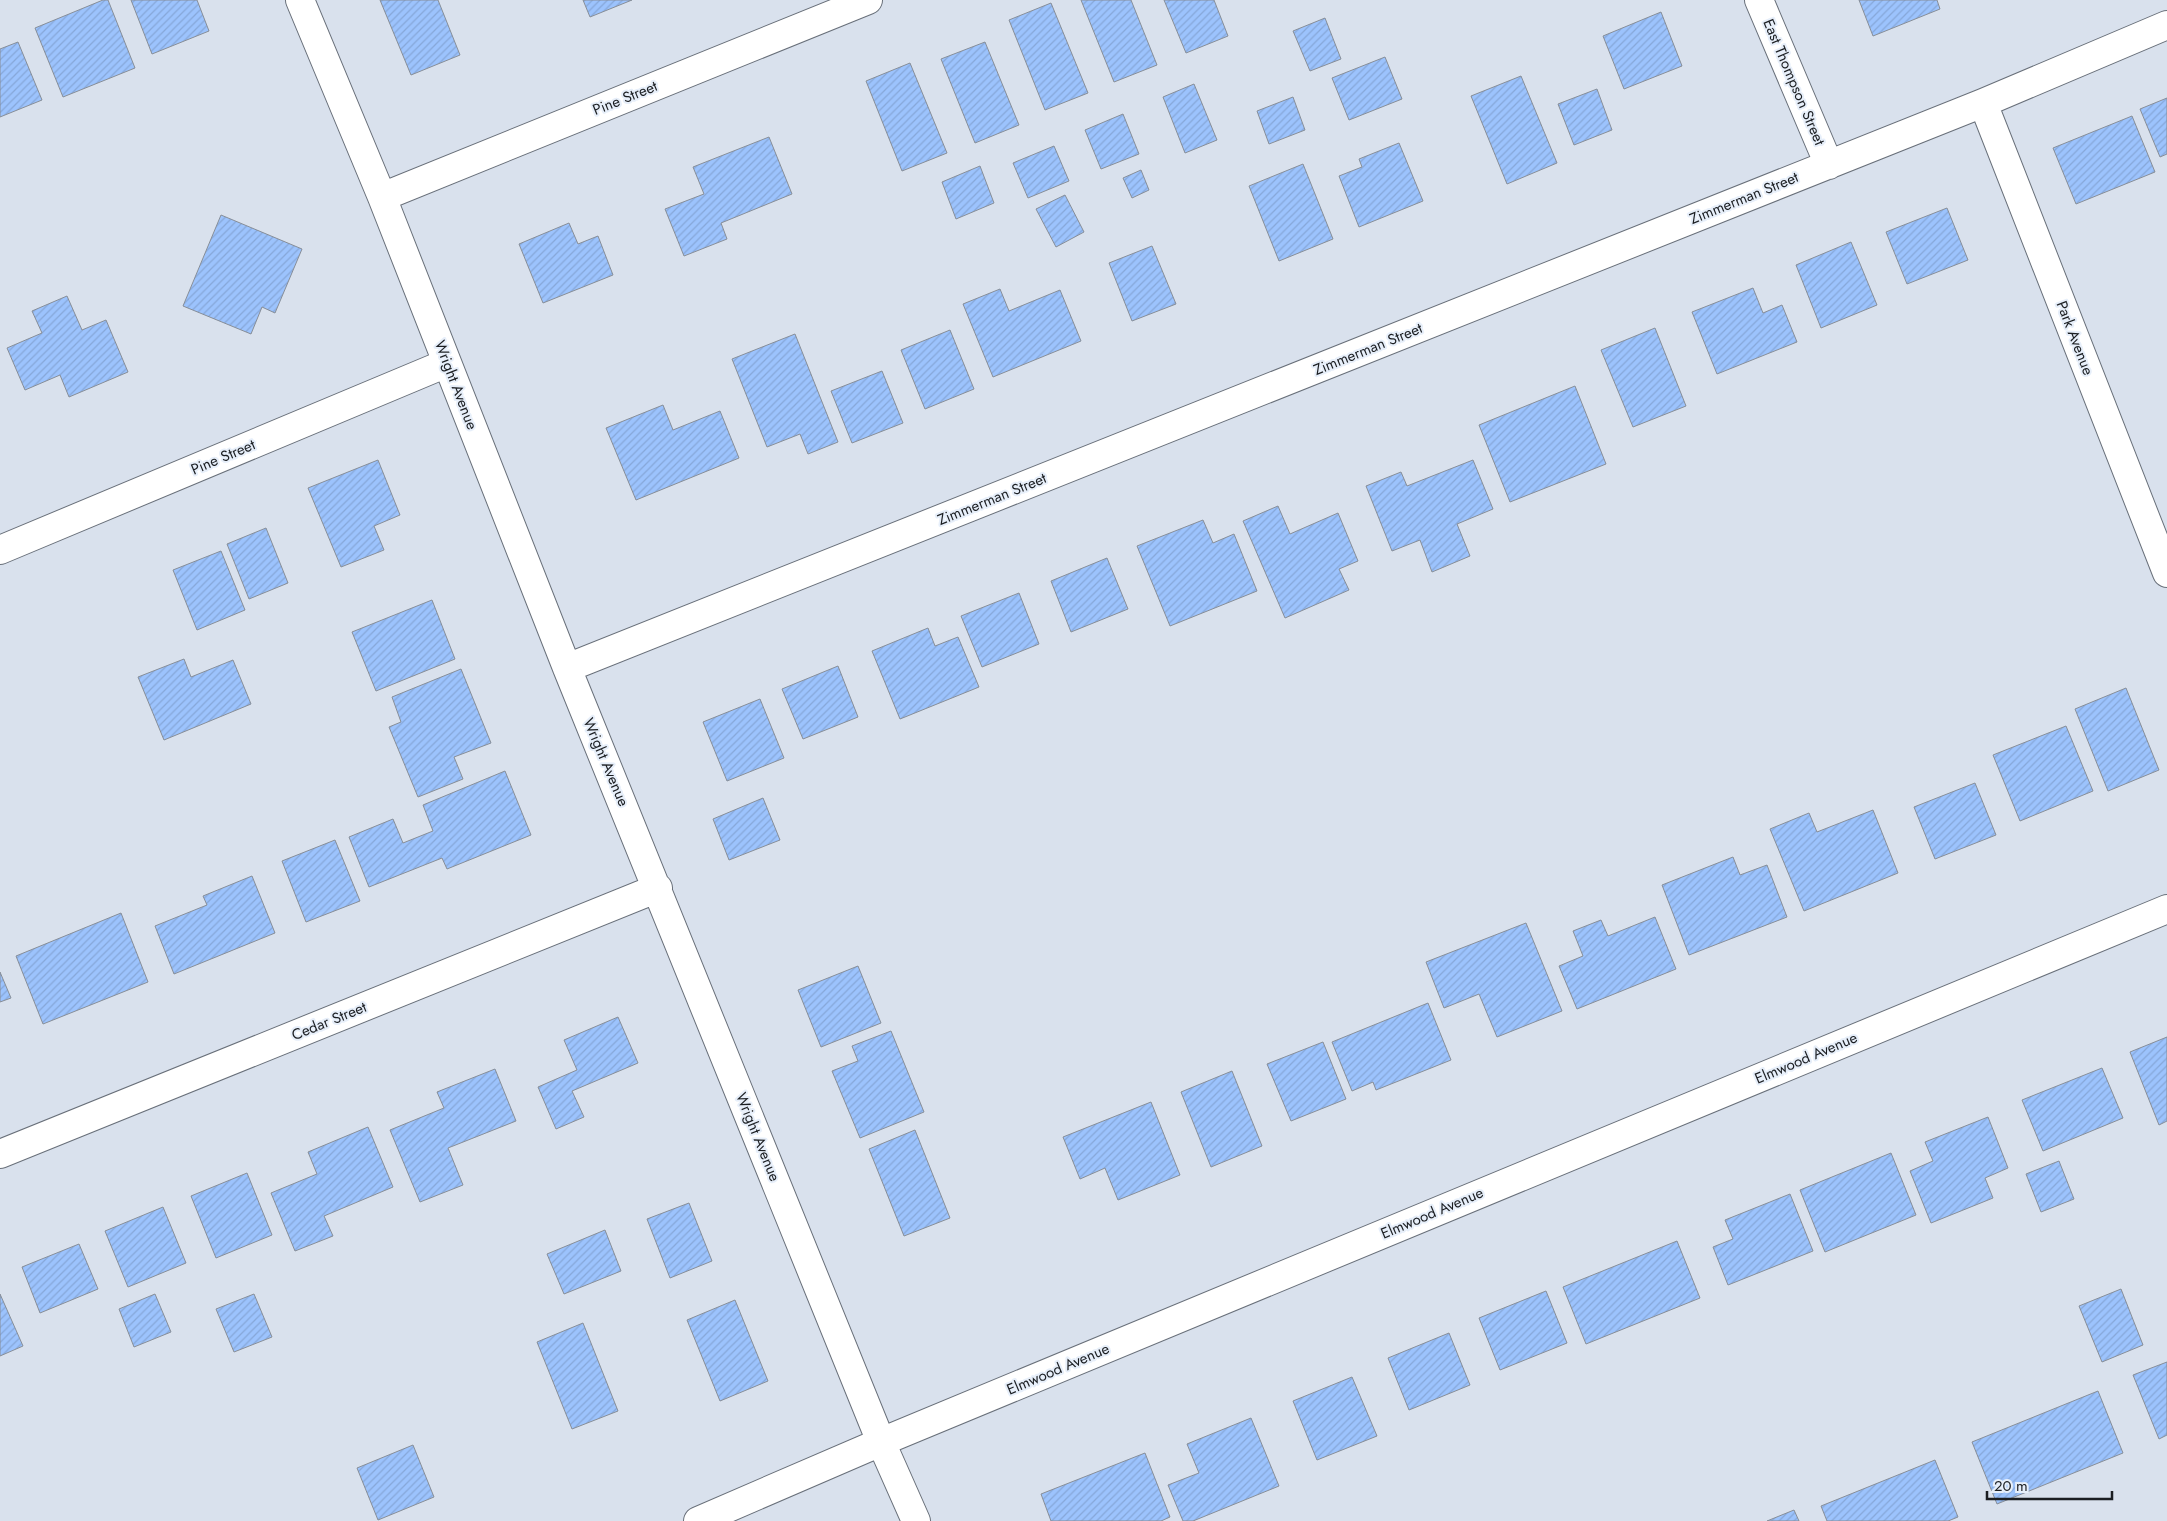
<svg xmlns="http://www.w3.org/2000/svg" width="2167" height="1521" font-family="Jost,sans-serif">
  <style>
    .building { fill: url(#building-hatch); stroke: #878e98 }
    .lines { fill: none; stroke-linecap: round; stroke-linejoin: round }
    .street-casing { stroke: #69707a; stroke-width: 30 }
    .street { stroke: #fff; stroke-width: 28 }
    .labels { text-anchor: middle; stroke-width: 4; stroke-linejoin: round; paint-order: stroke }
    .street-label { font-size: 15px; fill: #1b1e22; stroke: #e7effa }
  </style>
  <defs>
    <pattern id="building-hatch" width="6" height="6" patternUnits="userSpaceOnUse" patternTransform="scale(1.25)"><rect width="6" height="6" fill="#9cc3fd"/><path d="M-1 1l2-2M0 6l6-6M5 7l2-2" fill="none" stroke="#86a7d9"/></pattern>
  </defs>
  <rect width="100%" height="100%" fill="#d9e1ed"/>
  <path class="building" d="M103 0H108L135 68 63 97 35 28Z
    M131 0H197L209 31 152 54Z
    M380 0H438L460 55 411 75Z
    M583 0H632L590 17Z
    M1081 0H1131L1157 65 1114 82Z
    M1164 0H1214L1228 36 1186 53Z
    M1859 0H1937L1940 9 1873 36Z
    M1051 3 1088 93 1045 110 1009 20Z
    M1661 12 1682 66 1624 89 1603 36Z
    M1325 18 1341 59 1310 71 1293 31Z
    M18 42 42 100 0 117V49Z
    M985 42 1019 125 975 143 941 59Z
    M1385 57 1402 99 1349 120 1332 78Z
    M910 63 947 153 902 171 866 81Z
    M1521 76 1557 163 1507 184 1471 96Z
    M1194 84 1217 140 1185 153 1163 97Z
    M1597 89 1612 130 1574 145 1558 104Z
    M1293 97 1305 130 1269 144 1257 111Z
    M2167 98V154L2160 157 2140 109Z
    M1123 114 1139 154 1101 169 1085 130Z
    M2132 116 2155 172 2076 204 2053 148Z
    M769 137 792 194 721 223 727 239 684 256 665 209 704 194 693 167Z
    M1399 143 1423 201 1359 227 1339 176 1362 167 1359 159Z
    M1054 146 1069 181 1028 198 1013 163Z
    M1303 164 1333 239 1279 261 1249 186Z
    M980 166 994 203 956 219 942 182Z
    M1141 170 1149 190 1132 198 1123 178Z
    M1065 195 1084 232 1056 247 1036 209Z
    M1947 208 1968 260 1907 284 1886 232Z
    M221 215 302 249 275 313 262 307 251 334 183 306Z
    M569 223 578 244 598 236 613 275 543 303 519 244Z
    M1851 242 1877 305 1821 328 1796 265Z
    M1152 246 1176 304 1132 321 1109 263Z
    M1753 288 1763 313 1782 305 1797 342 1717 374 1692 312Z
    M1000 289 1009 311 1060 290 1081 341 993 377 963 304Z
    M67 296 82 330 106 320 128 372 69 397 60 375 25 390 7 348 42 333 32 311Z
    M1655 328 1686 406 1633 427 1601 350Z
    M950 330 974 389 925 409 901 350Z
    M795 334 838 442 808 454 800 434 767 447 732 359Z
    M882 371 903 423 852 443 831 391Z
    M1575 386 1606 464 1510 502 1479 425Z
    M663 405 673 430 720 411 739 458 636 500 606 428Z
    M378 460 400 515 374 526 384 550 341 567 308 488Z
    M1473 460 1493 509 1457 524 1470 556 1432 572 1420 540 1392 551 1366 486 1401 472 1407 486Z
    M1278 506 1290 534 1338 513 1358 561 1339 569 1349 590 1285 618 1243 521Z
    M1203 520 1213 543 1234 534 1257 591 1170 626 1137 546Z
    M266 528 288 583 249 599 227 544Z
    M221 551 245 610 197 630 173 570Z
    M1107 558 1128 609 1071 632 1051 581Z
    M1019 593 1039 644 982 667 961 616Z
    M432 600 455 659 376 691 352 632Z
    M928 628 935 646 958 637 979 687 900 719 872 651Z
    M184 659 191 677 233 660 251 704 164 740 138 677Z
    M838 666 858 717 803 739 782 689Z
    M461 669 491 743 454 757 463 779 418 797 389 727 401 722 392 697Z
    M2126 688 2159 770 2108 791 2075 709Z
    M760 699 784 758 727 781 703 722Z
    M2066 726 2093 791 2020 821 1993 755Z
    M505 771 531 835 447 869 442 858 369 887 349 837 393 819 403 843 433 831 423 805Z
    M1975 783 1996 835 1935 859 1914 807Z
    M763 798 780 840 729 860 713 819Z
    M1873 810 1898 873 1804 911 1770 829 1809 813 1817 832Z
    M335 840 360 901 306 922 282 861Z
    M1733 857 1740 875 1767 865 1787 917 1689 955 1662 885Z
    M252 876 275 933 174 974 155 926 207 905 203 896Z
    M121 913 148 982 43 1024 16 956Z
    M1655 917 1676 969 1577 1009 1559 966 1583 956 1573 931 1601 920 1608 936Z
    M1526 923 1562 1011 1497 1037 1479 994 1444 1008 1426 962Z
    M858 966 881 1023 821 1047 798 990Z
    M0 972 11 998 0 1002Z
    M1428 1003 1451 1060 1376 1090 1373 1082 1352 1091 1332 1042Z
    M618 1017 638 1063 572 1091 584 1117 556 1129 538 1087 577 1070 564 1040Z
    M891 1031 924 1112 860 1138 832 1071 858 1061 852 1046Z
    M2167 1037V1121L2159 1125 2130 1052Z
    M1323 1042 1346 1099 1291 1121 1267 1064Z
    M2102 1068 2123 1118 2043 1151 2022 1100Z
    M495 1069 516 1121 448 1148 463 1185 420 1202 390 1130 444 1108 437 1092Z
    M1232 1071 1262 1146 1211 1167 1181 1092Z
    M1151 1102 1180 1175 1118 1200 1105 1168 1080 1179 1063 1137Z
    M1988 1117 2008 1168 1985 1178 1993 1198 1931 1223 1910 1171 1933 1161 1925 1142Z
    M368 1127 393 1187 324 1216 333 1236 295 1251 271 1193 317 1174 308 1152Z
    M915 1130 950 1218 904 1236 869 1149Z
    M1891 1153 1916 1215 1825 1252 1800 1190Z
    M2059 1161 2074 1199 2041 1212 2026 1174Z
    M247 1173 272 1235 216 1258 191 1196Z
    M1790 1194 1813 1251 1728 1285 1713 1247 1733 1239 1725 1220Z
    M689 1203 712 1261 670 1278 647 1219Z
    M163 1207 186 1263 128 1287 105 1231Z
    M605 1230 621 1271 564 1294 547 1254Z
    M1677 1241 1700 1298 1586 1344 1563 1287Z
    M79 1244 98 1289 40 1313 22 1267Z
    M2121 1289 2143 1345 2102 1362 2079 1306Z
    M1546 1291 1567 1343 1500 1370 1479 1318Z
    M0 1294 23 1346 0 1356Z
    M155 1294 171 1332 134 1347 119 1309Z
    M254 1294 272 1337 234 1352 216 1309Z
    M735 1300 768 1381 720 1401 687 1320Z
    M583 1323 618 1411 572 1429 537 1342Z
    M1449 1333 1470 1385 1409 1410 1388 1358Z
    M2167 1362V1435L2159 1439 2133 1375Z
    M1352 1377 1377 1436 1317 1460 1293 1401Z
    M2098 1391 2123 1453 1997 1504 1972 1442Z
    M1251 1418 1279 1486 1193 1521H1183L1168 1485 1199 1473 1187 1444Z
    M413 1445 434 1497 378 1520 357 1468Z
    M1145 1453 1170 1517 1161 1521H1051L1041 1494Z
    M1935 1460 1958 1517 1948 1521H1827L1821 1506Z
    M1794 1510 1799 1521H1767Z"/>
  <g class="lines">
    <defs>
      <path id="street" d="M300 0 382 197 567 668 881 1442 916 1521
        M1759 0 1829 165
        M1983 103 2167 573
        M382 197 868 0
        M0 550 447 363
        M567 668 1983 103 2167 25
        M0 1154 658 888
        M698 1521 881 1442 2167 909"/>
    </defs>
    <use href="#street" class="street-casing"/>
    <use href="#street" class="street"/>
  </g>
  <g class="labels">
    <g class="street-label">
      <text transform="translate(1794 82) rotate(67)" y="5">East Thompson Street</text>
      <text transform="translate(625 98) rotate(-22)" y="5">Pine Street</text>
      <text transform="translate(1744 198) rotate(-22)" y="5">Zimmerman Street</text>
      <text transform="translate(2075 338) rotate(69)" y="5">Park Avenue</text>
      <text transform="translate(1368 349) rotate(-22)" y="5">Zimmerman Street</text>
      <text transform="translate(456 385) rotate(69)" y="5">Wright Avenue</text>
      <text transform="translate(223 457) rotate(-23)" y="5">Pine Street</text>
      <text transform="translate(992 499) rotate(-22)" y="5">Zimmerman Street</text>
      <text transform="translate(606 762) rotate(67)" y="5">Wright Avenue</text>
      <text transform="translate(329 1021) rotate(-22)" y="5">Cedar Street</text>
      <text transform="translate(1806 1058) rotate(-23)" y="5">Elmwood Avenue</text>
      <text transform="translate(758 1137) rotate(68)" y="5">Wright Avenue</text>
      <text transform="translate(1432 1213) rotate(-23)" y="5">Elmwood Avenue</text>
      <text transform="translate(1058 1369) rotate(-23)" y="5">Elmwood Avenue</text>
    </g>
  </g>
  <path d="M1987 1491v8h125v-8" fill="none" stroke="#1b1e22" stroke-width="2.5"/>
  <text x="1994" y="1491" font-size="15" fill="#1b1e22" stroke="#e7effa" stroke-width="4" paint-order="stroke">20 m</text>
</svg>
